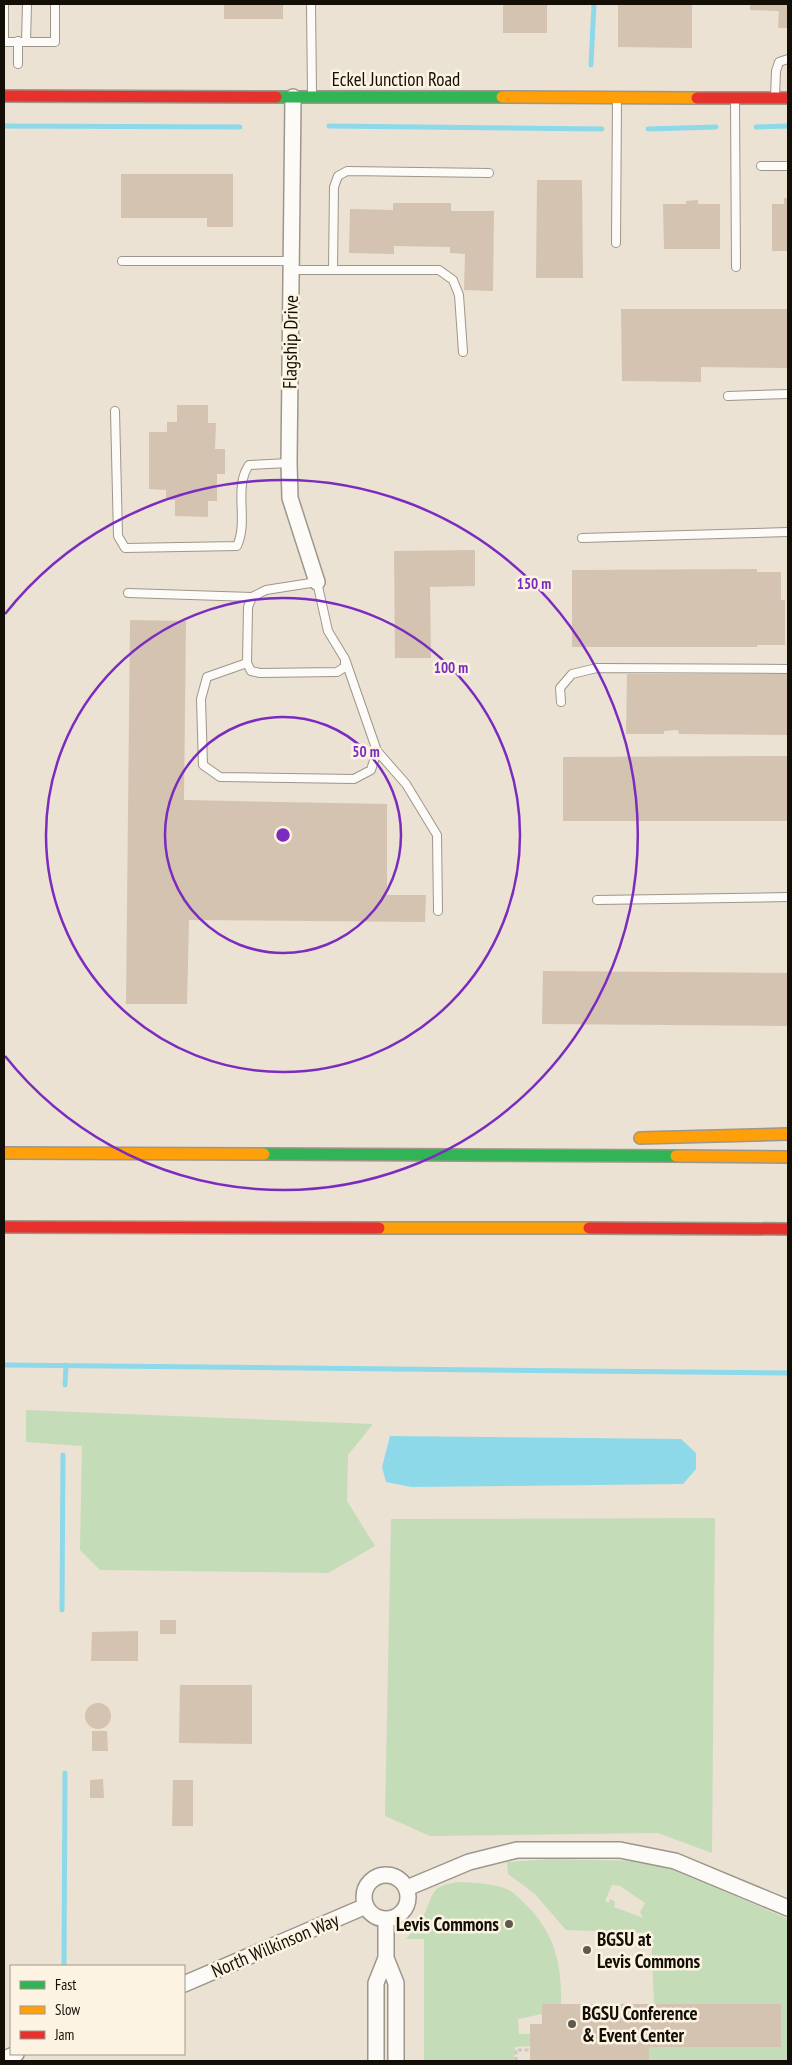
<svg xmlns="http://www.w3.org/2000/svg" width="792" height="2065" font-family="'PT Sans Narrow',sans-serif">
  <style>
    .green { fill: #c5dcb8; fill-rule: evenodd }
    .water { fill: #8dd9e9 }
    .lines { fill: none; stroke-linecap: round; stroke-linejoin: round }
    .stream { stroke: #8dd9e9; stroke-width: 5 }
    .building { fill: #d4c3b1 }
    .lane-casing { stroke: #9d968a; stroke-width: 10 }
    .street-casing { stroke: #9d968a; stroke-width: 18 }
    .fast-casing { stroke: #9d968a; stroke-width: 14 }
    .slow-casing { stroke: #9d968a; stroke-width: 14 }
    .jam-casing { stroke: #9d968a; stroke-width: 14 }
    .path { stroke: #cbc8c3; stroke-width: 3; stroke-dasharray: 4 2.5; stroke-linecap: butt }
    .lane { stroke: #fcfbf8; stroke-width: 8 }
    .street { stroke: #fcfbf8; stroke-width: 15 }
    .fast { stroke: #30b455; stroke-width: 11 }
    .slow { stroke: #ff9f0a; stroke-width: 11 }
    .jam { stroke: #e5322d; stroke-width: 11 }
    .ring { fill: none; stroke: #7b2cbf; stroke-width: 2.5 }
    .poi-dot { fill: #5f594e; stroke: #fcf3e2; stroke-width: 2 }
    .labels { text-anchor: middle; stroke-width: 5; stroke-linejoin: round; paint-order: stroke }
    .street-label { font-size: 19px; fill: #140f06; stroke: #fcf3e2 }
    .poi-label { font-size: 19px; font-weight: bold; fill: #140f06; stroke: #fcf3e2; text-anchor: start }
    .centre { fill: #7b2cbf; stroke: #fcf3e2; stroke-width: 2.5 }
    .ring-label { font-size: 15px; text-anchor: middle; font-weight: bold; fill: #7b2cbf; stroke: #fcf3e2; stroke-width: 5; stroke-linejoin: round; paint-order: stroke }
  </style>
  <rect width="100%" height="100%" fill="#ebe2d3"/>
  <path class="green" d="M26 1410 373 1424 348 1455 347 1501 375 1546 328 1573 100 1570 80 1550 82 1446 26 1442Z
    M715 1518 712 1853 658 1833 430 1836 385 1816 391 1519Z
    M550 1859 643 1861 673 1869 788 1919V2061H649V2047H781V2005L654 2004 651 1933 566 1930 535 1894 508 1874 507 1862ZM612 1885 620 1886 645 1903 640 1912 643 1918 614 1907 615 1902 610 1899 609 1903 605 1901Z
    M459 1882C475 1883 494 1883 509 1890 517 1895 525 1904 532 1911 556 1938 562 1968 561 2004H542V2014L518 2019 519 2034H530V2046L515 2047 514 2061H424V1939H406C412 1932 419 1925 423 1917 435 1894 428 1886 459 1882Z"/>
  <path class="water" d="M390 1436 681 1439 696 1453V1469L683 1484 411 1487 386 1482 382 1467Z"/>
  <g class="lines">
    <path class="stream" d="M591 65 594 4
      M4 126 240 127
      M329 126 602 129
      M756 127 788 126
      M648 129 716 127
      M4 1365 788 1373
      M65 1385 66 1365
      M62 1610 63 1455
      M64 1966 65 1773"/>
  </g>
  <path class="building" d="M224 4H283V19H224Z
    M503 4H547V33H503Z
    M618 4H692V48L618 47Z
    M750 4H788V28H778L779 11 750 10Z
    M121 174H233V227H207V218H121Z
    M537 180H582L583 278H536Z
    M784 198H788V251H772V204H784Z
    M698 200V204H720V249H664L663 204H686V201Z
    M393 203H451V211H494L493 291 464 290 465 254 450 253V247L394 246V254L349 253 350 209 393 210Z
    M621 309H788V368L701 367V382L622 381Z
    M177 405H208V423H216L215 449H225V474H217V501H208V517L175 516V500H166V490L149 489V432H167V422H177Z
    M475 550V586L430 587 431 658H395L394 551Z
    M757 569V572H781V600H785V645H757V647H572V570Z
    M130 620 186 621 184 800 387 804V895H426L425 922 189 920 187 1004H126Z
    M627 674H788V735L679 734 678 730 664 731V734H626Z
    M788 756V821H563V757Z
    M543 971 788 973V1026L542 1024Z
    M160 1620H176V1634H160Z
    M138 1631V1661H91L92 1632Z
    M180 1685H252V1744L179 1743Z
    M85 1716a13 13 0 1 1 26 0a13 13 0 1 1-26 0Z
    M92 1731H107L108 1751H92Z
    M103 1779 104 1798H90V1780Z
    M173 1780H193V1826H172Z
    M542 2004H781V2047H649V2061H530V2024H542Z"/>
  <g class="lines">
    <defs>
      <path id="lane" d="M311 4 312 94
        M4 37V4
        M18 41V64
        M4 42H55V4
        M26 42 27 4
        M775 97 776 71 779 62 788 59
        M735 100 736 267
        M761 166H788
        M616 243 617 99
        M122 261H291
        M291 270H439L453 280 459 295 463 352
        M333 270 334 187 338 176 347 171 489 173
        M728 396 788 394
        M115 411 118 536 125 548 237 546C249 520 233 488 249 465L289 463
        M582 538 788 532
        M317 582 328 631 345 659V667L337 672 260 673 251 671 247 663 248 607 252 597 266 590Z
        M128 593 252 597
        M247 663 207 677 201 699 203 765 220 777 354 779 371 770 377 751 345 659
        M561 702 560 688 572 674 597 668 788 669
        M377 751 406 784 437 835 438 911
        M597 900 788 897"/>
      <path id="street" d="M293 97 289 463 290 498 317 582
        M364 1897a22 22 0 1 1 44 0a22 22 0 1 1-44 0Z
        M407 1888 469 1862 517 1850H620L675 1861 788 1908
        M386 1958 396 1983V2061
        M184 1984 366 1906
        M4 2059 16 2054
        M376 2061V1983L386 1958V1919"/>
      <path id="fast" d="M276 97H502
        M264 1154 676 1156"/>
      <path id="slow" d="M502 97 697 98
        M640 1138 788 1134
        M4 1153 264 1154
        M676 1156 788 1157
        M379 1228H589"/>
      <path id="jam" d="M4 96 276 97
        M697 98H788
        M4 1227 379 1228
        M589 1228 788 1229"/>
    </defs>
    <use href="#lane" class="lane-casing"/>
    <use href="#street" class="street-casing"/>
    <use href="#fast" class="fast-casing"/>
    <use href="#slow" class="slow-casing"/>
    <use href="#jam" class="jam-casing"/>
    <path class="path" d="M516 2061V2050H530"/>
    <use href="#lane" class="lane"/>
    <use href="#street" class="street"/>
    <use href="#fast" class="fast"/>
    <use href="#slow" class="slow"/>
    <use href="#jam" class="jam"/>
  </g>
  <g class="ring">
    <circle cx="283" cy="835" r="118"/>
    <circle cx="283" cy="835" r="237"/>
    <path d="M5 614A355 355 0 1 1 5 1056"/>
  </g>
  <g class="poi-dot">
    <circle cx="509" cy="1924" r="5"/>
    <circle cx="587" cy="1950" r="5"/>
    <circle cx="572" cy="2024" r="5"/>
  </g>
  <g class="labels">
    <g class="street-label">
      <text x="396" y="86">Eckel Junction Road</text>
      <text transform="translate(290 342) rotate(-89)" y="7">Flagship Drive</text>
      <text transform="translate(275 1945) rotate(-23)" y="7">North Wilkinson Way</text>
    </g>
    <g class="poi-label">
      <text x="499" y="1931" text-anchor="end">Levis Commons</text>
      <text x="597" y="1946">BGSU at<tspan x="597" dy="22">Levis Commons</tspan></text>
      <text x="582" y="2020">BGSU Conference<tspan x="582" dy="22">&amp; Event Center</tspan></text>
    </g>
  </g>
  <circle cx="283" cy="835" r="8" class="centre"/>
  <g class="ring-label">
    <text x="534" y="589">150 m</text>
    <text x="451" y="673">100 m</text>
    <text x="366" y="757">50 m</text>
  </g>
  <rect width="792" height="2065" fill="none" stroke="#140f06" stroke-width="10"/>
  <rect x="10" y="1965" width="175" height="90" fill="#fcf3e2" stroke="#9f988a"/>
  <rect x="20" y="1981" width="25" height="8" fill="#30b455" stroke="#9f988a"/>
  <text x="55" y="1990" font-size="15" fill="#140f06">Fast</text>
  <rect x="20" y="2006" width="25" height="8" fill="#ff9f0a" stroke="#9f988a"/>
  <text x="55" y="2015" font-size="15" fill="#140f06">Slow</text>
  <rect x="20" y="2031" width="25" height="8" fill="#e5322d" stroke="#9f988a"/>
  <text x="55" y="2040" font-size="15" fill="#140f06">Jam</text>
</svg>
